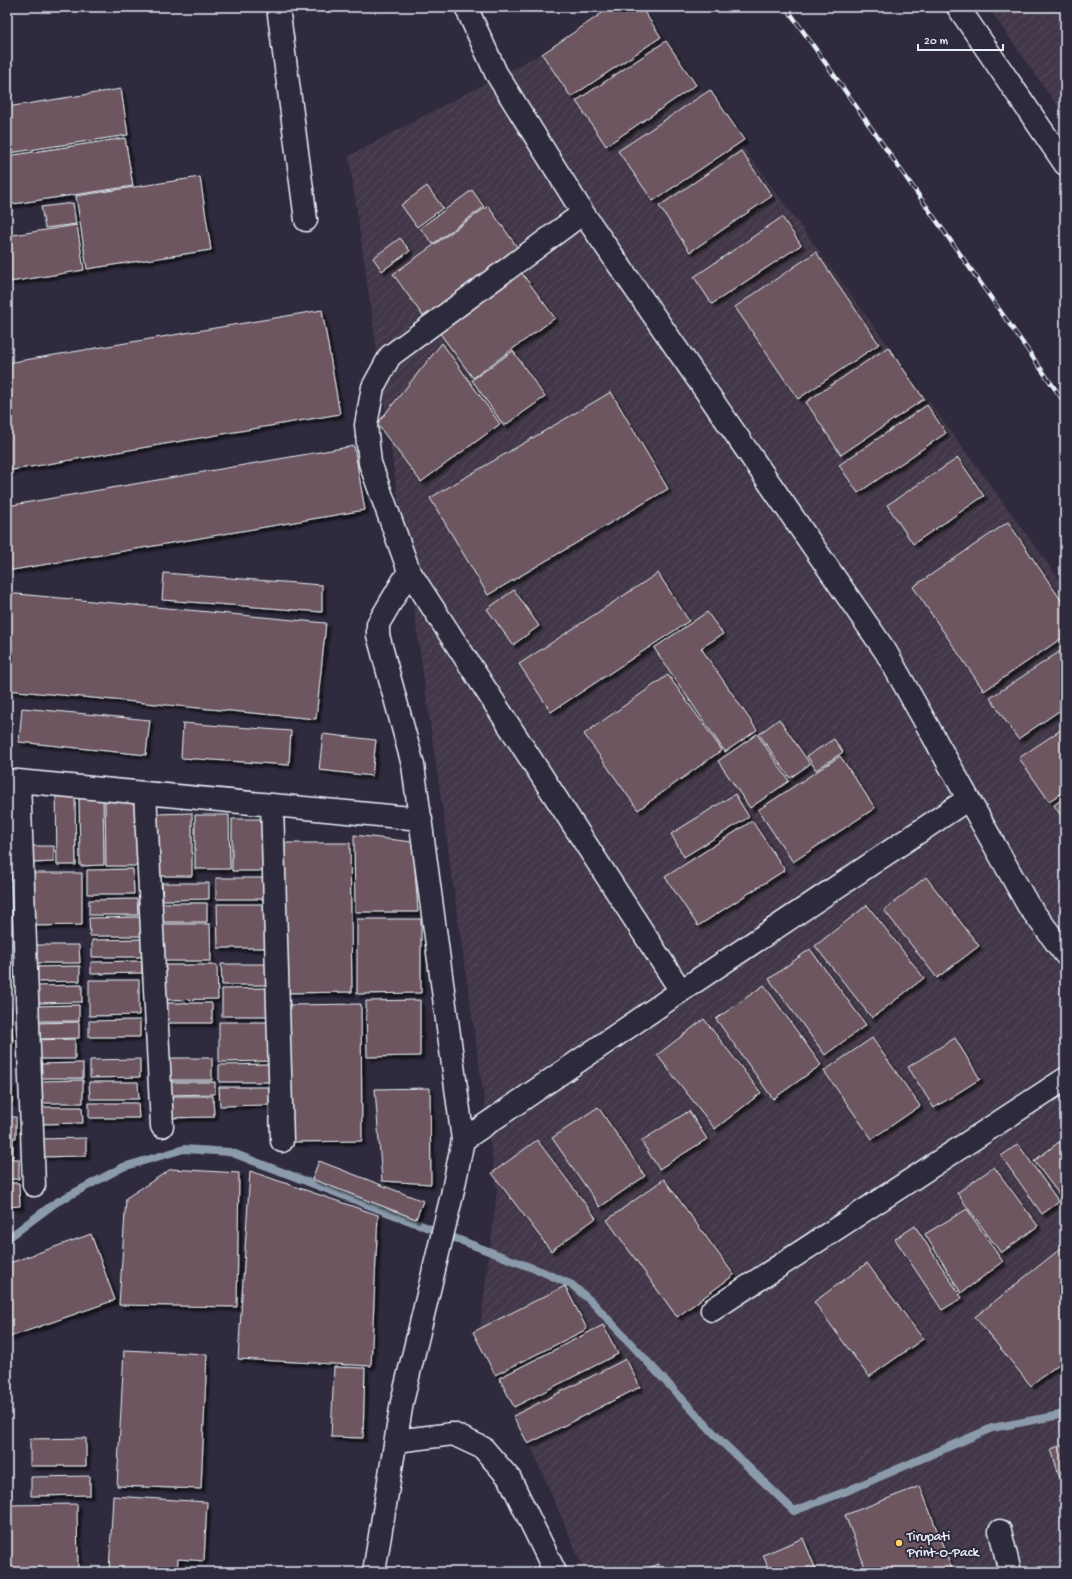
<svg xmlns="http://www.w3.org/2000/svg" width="1072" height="1579" font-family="'Gochi Hand',sans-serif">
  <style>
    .industrial { fill: url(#industrial-furrows) }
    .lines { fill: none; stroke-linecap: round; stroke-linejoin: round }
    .stream { stroke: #8b9bac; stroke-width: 8 }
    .building { fill: #6e5760; stroke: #e8f1f8; filter: url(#shadow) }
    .minor-casing { stroke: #e8f1f8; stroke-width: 25 }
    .minor { stroke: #2f2a3d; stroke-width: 22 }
    .rail-casing { stroke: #e8f1f8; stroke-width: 4.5 }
    .rail { stroke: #2f2a3d; stroke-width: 3; stroke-dasharray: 9; stroke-linecap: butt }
    .poi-dot { fill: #ffd166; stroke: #2f2a3d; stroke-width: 1.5 }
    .labels { text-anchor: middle; stroke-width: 4; stroke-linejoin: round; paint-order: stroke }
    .poi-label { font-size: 14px; fill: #e8f1f8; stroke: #2f2a3d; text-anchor: start }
  </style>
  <defs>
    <pattern id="industrial-furrows" width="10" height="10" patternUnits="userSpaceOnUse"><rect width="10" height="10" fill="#423848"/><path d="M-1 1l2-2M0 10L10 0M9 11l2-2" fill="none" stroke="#544c5a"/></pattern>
    <filter id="shadow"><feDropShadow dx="3.5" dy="3.5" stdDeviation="1" flood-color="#0009"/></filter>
  </defs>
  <rect width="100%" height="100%" fill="#2f2a3d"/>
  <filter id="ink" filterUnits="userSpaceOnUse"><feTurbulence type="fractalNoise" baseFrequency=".025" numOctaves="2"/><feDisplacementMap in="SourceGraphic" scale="8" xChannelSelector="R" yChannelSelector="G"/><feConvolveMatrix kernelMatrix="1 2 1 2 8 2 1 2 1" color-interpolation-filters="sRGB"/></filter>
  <g filter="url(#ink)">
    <path class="industrial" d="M628 7H640L1065 587V1572H585L480 1329 497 1191 349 156Z
      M988 7H1065V117Z"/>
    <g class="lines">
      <path class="stream" d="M7 1239 55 1203 123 1167 184 1149 230 1152 543 1272 572 1285 592 1302 722 1442 794 1511 847 1491 992 1428 1065 1414"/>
    </g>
    <path class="building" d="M611 7H641L661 37 571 97 542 54Z
      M666 41 696 85 606 146 576 101Z
      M121 89 128 135 9 153 7 139V107Z
      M710 90 744 140 653 201 618 151Z
      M125 138 133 186 7 205V156Z
      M741 151 772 196 690 252 659 206Z
      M200 177 211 250 87 269 76 196Z
      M427 186 443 208 417 227 401 205Z
      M472 190 484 207 433 244 420 228Z
      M73 203 76 224 45 228 41 207Z
      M488 206 520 251 425 319 393 274Z
      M782 217 801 245 712 304 694 277Z
      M77 225 84 270 10 282 7 259V236Z
      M400 238 410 251 382 271 373 258Z
      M816 252 879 344 798 399 735 307Z
      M518 268 555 318 473 378 436 328Z
      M322 310 340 414 7 471V363Z
      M442 343 500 424 421 482 377 424Z
      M888 347 924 399 841 455 806 402Z
      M513 351 545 397 504 426 472 380Z
      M611 392 668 489 488 595 430 498Z
      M927 405 946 433 858 493 839 465Z
      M354 446 365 510 7 571V503V506Z
      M958 458 984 496 913 544 887 505Z
      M1008 522 1065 606V636L984 691 913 587Z
      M164 573 322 585V612L162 600Z
      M658 573 689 621 551 712 519 664Z
      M514 590 539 626 513 645 487 609Z
      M7 593 326 623 316 719 7 690Z
      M707 612 723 634 701 648 757 730 725 752 654 648Z
      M1065 648V707L1018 739 990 698Z
      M668 675 722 750 638 810 584 734Z
      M22 708 150 720 146 755 19 742Z
      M779 719 810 764 790 778 759 734Z
      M183 723 291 731 289 765 181 758Z
      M1065 727V791L1049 801 1019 758Z
      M323 734 376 740 372 776 319 770Z
      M757 734 789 781 750 808 718 761Z
      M834 739 843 752 816 770 807 756Z
      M840 756 875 808 793 862 758 810Z
      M7 787H9V850H7Z
      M56 793H75L76 865H57Z
      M735 794 749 817 684 857 671 834Z
      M79 795H103L104 865 80 866Z
      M139 795 140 866H106L105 796Z
      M1065 797V822L1054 805Z
      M192 813V876H157L156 814Z
      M195 815H229L230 869H195Z
      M232 819H266L267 871H232Z
      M752 821 785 870 698 926 665 877Z
      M354 835 413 842 418 912H355Z
      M281 843H350L352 992 283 993Z
      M32 846H54V862L33 863Z
      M133 869 134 894H87V870Z
      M29 873H82V925L30 926Z
      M926 877 979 946 937 978 884 910Z
      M216 878H268V899H216Z
      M162 883H209V899L163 900Z
      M137 899 138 915H89V900Z
      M162 903H207V922H162Z
      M217 904H271V948H218Z
      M867 905 924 978 872 1018 815 946Z
      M7 908H9V926H7Z
      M142 917V936H90L89 918Z
      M357 919H421V993L357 994Z
      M159 924H210L211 961H159Z
      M7 931H10V963H7Z
      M146 939V957H92V940Z
      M31 945H79L80 963H31Z
      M810 949 866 1025 825 1055 769 979Z
      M142 961V973L91 974V962Z
      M221 964H271V985H222Z
      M159 965H217L218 999 159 1000Z
      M80 966V981L35 982V967Z
      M7 967H10L11 989H7Z
      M89 980H139V1015L89 1016Z
      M82 985V1002L34 1003V986Z
      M764 985 821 1065 773 1099 716 1019Z
      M272 988V1016H222V989Z
      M420 1000V1056L367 1057 366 1001Z
      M165 1003H212V1023H165Z
      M361 1004 362 1141 291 1142 289 1005Z
      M79 1005V1021H33V1006Z
      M7 1007H11V1022H7Z
      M704 1019 761 1093 715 1129 657 1055Z
      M140 1020V1037H89V1021Z
      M79 1022V1038L35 1039V1023Z
      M219 1022H272L273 1061 219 1062Z
      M7 1025H12L13 1043H7Z
      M872 1038 920 1106 872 1139 824 1071Z
      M955 1038 980 1079 934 1108 908 1067Z
      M75 1039V1059H32V1040Z
      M7 1047H10V1064H7Z
      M163 1058H212V1080H163Z
      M140 1059V1077L90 1078V1060Z
      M83 1063V1078H37V1064Z
      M271 1064 272 1082H219V1065Z
      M83 1080V1103H43L42 1081Z
      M89 1082H138L139 1099H90Z
      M167 1082H215V1094L167 1095Z
      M7 1084H12V1103H7Z
      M219 1087H270V1105L220 1106Z
      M430 1088 431 1184 382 1181 375 1089Z
      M163 1096H213L214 1117 163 1118Z
      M89 1103H138L139 1118H89Z
      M39 1107H82L83 1123 39 1124Z
      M598 1107 645 1176 600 1207 552 1138Z
      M689 1111 707 1139 659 1169 641 1141Z
      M7 1117H16V1138H7Z
      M86 1138V1156L37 1157V1139Z
      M7 1139H13V1157H7Z
      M537 1140 596 1218 551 1251 492 1173Z
      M1059 1142 1065 1150V1202L1034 1161Z
      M1018 1144 1059 1202 1042 1214 1001 1156Z
      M7 1159H19V1179H7Z
      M319 1161 423 1201 416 1219 312 1179Z
      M994 1167 1038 1226 1001 1253 957 1193Z
      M171 1169 239 1173 237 1307 119 1305 126 1198Z
      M250 1171 378 1215 371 1366 238 1359Z
      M664 1179 734 1275 677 1317 607 1220Z
      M7 1183H19L20 1206 7 1207Z
      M967 1209 1003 1262 961 1293 925 1234Z
      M915 1226 962 1298 942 1310 895 1239Z
      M91 1234 115 1300 7 1338V1264Z
      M1065 1245V1359L1031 1386 975 1317Z
      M867 1263 923 1339 869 1377 814 1302Z
      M565 1286 587 1329 495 1375 473 1332Z
      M603 1325 618 1354 514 1407 499 1378Z
      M124 1350 207 1354 201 1489 117 1486Z
      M626 1359 640 1387 528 1444 513 1416Z
      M334 1367 365 1368 363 1438 331 1437Z
      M86 1438V1466H30V1439Z
      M1065 1444V1495L1051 1449Z
      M90 1476V1495L31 1496V1477Z
      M920 1486 953 1572H867L845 1515Z
      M113 1496 207 1502 204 1561 178 1559 177 1572H109Z
      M77 1504 78 1572H7V1505Z
      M803 1538 817 1572H770L763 1555Z
      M658 1564 661 1572H638Z"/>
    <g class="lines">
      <defs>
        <path id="minor" d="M278 7 306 220
          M466 7 496 73 583 213 886 652 1028 905 1065 954
          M958 7 1065 164
          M409 571 681 991
          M7 780 421 819
          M19 781 34 1185
          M145 793 162 1126
          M272 805 282 1141
          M463 1140 413 765 378 635V624L409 571 370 463 366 425 373 387 390 356 583 213
          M712 1310 1065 1079
          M396 1441 453 1434 483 1448 510 1479 555 1572
          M1000 1531 1010 1572
          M374 1572 402 1402 452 1195 463 1140 681 991 968 799"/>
      </defs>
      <use href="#minor" class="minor-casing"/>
      <use href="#minor" class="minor"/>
      <defs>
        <path id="rail" d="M786 7 1065 403"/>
      </defs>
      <use href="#rail" class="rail-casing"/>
      <use href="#rail" class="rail"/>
    </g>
  </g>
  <circle class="poi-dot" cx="899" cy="1543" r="4"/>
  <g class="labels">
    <g class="poi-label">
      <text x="907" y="1540">Tirupati<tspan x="907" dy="16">Print-O-Pack</tspan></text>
    </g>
  </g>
  <rect width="1072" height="1579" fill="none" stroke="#2f2a3d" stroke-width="24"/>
  <rect x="12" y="12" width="1048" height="1555" fill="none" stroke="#e8f1f8" stroke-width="1.5" filter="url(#ink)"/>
  <path d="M918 44v6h85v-6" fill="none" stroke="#e8f1f8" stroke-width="2"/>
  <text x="924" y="44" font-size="12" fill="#e8f1f8" stroke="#2f2a3d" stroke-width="3" paint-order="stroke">20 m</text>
</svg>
